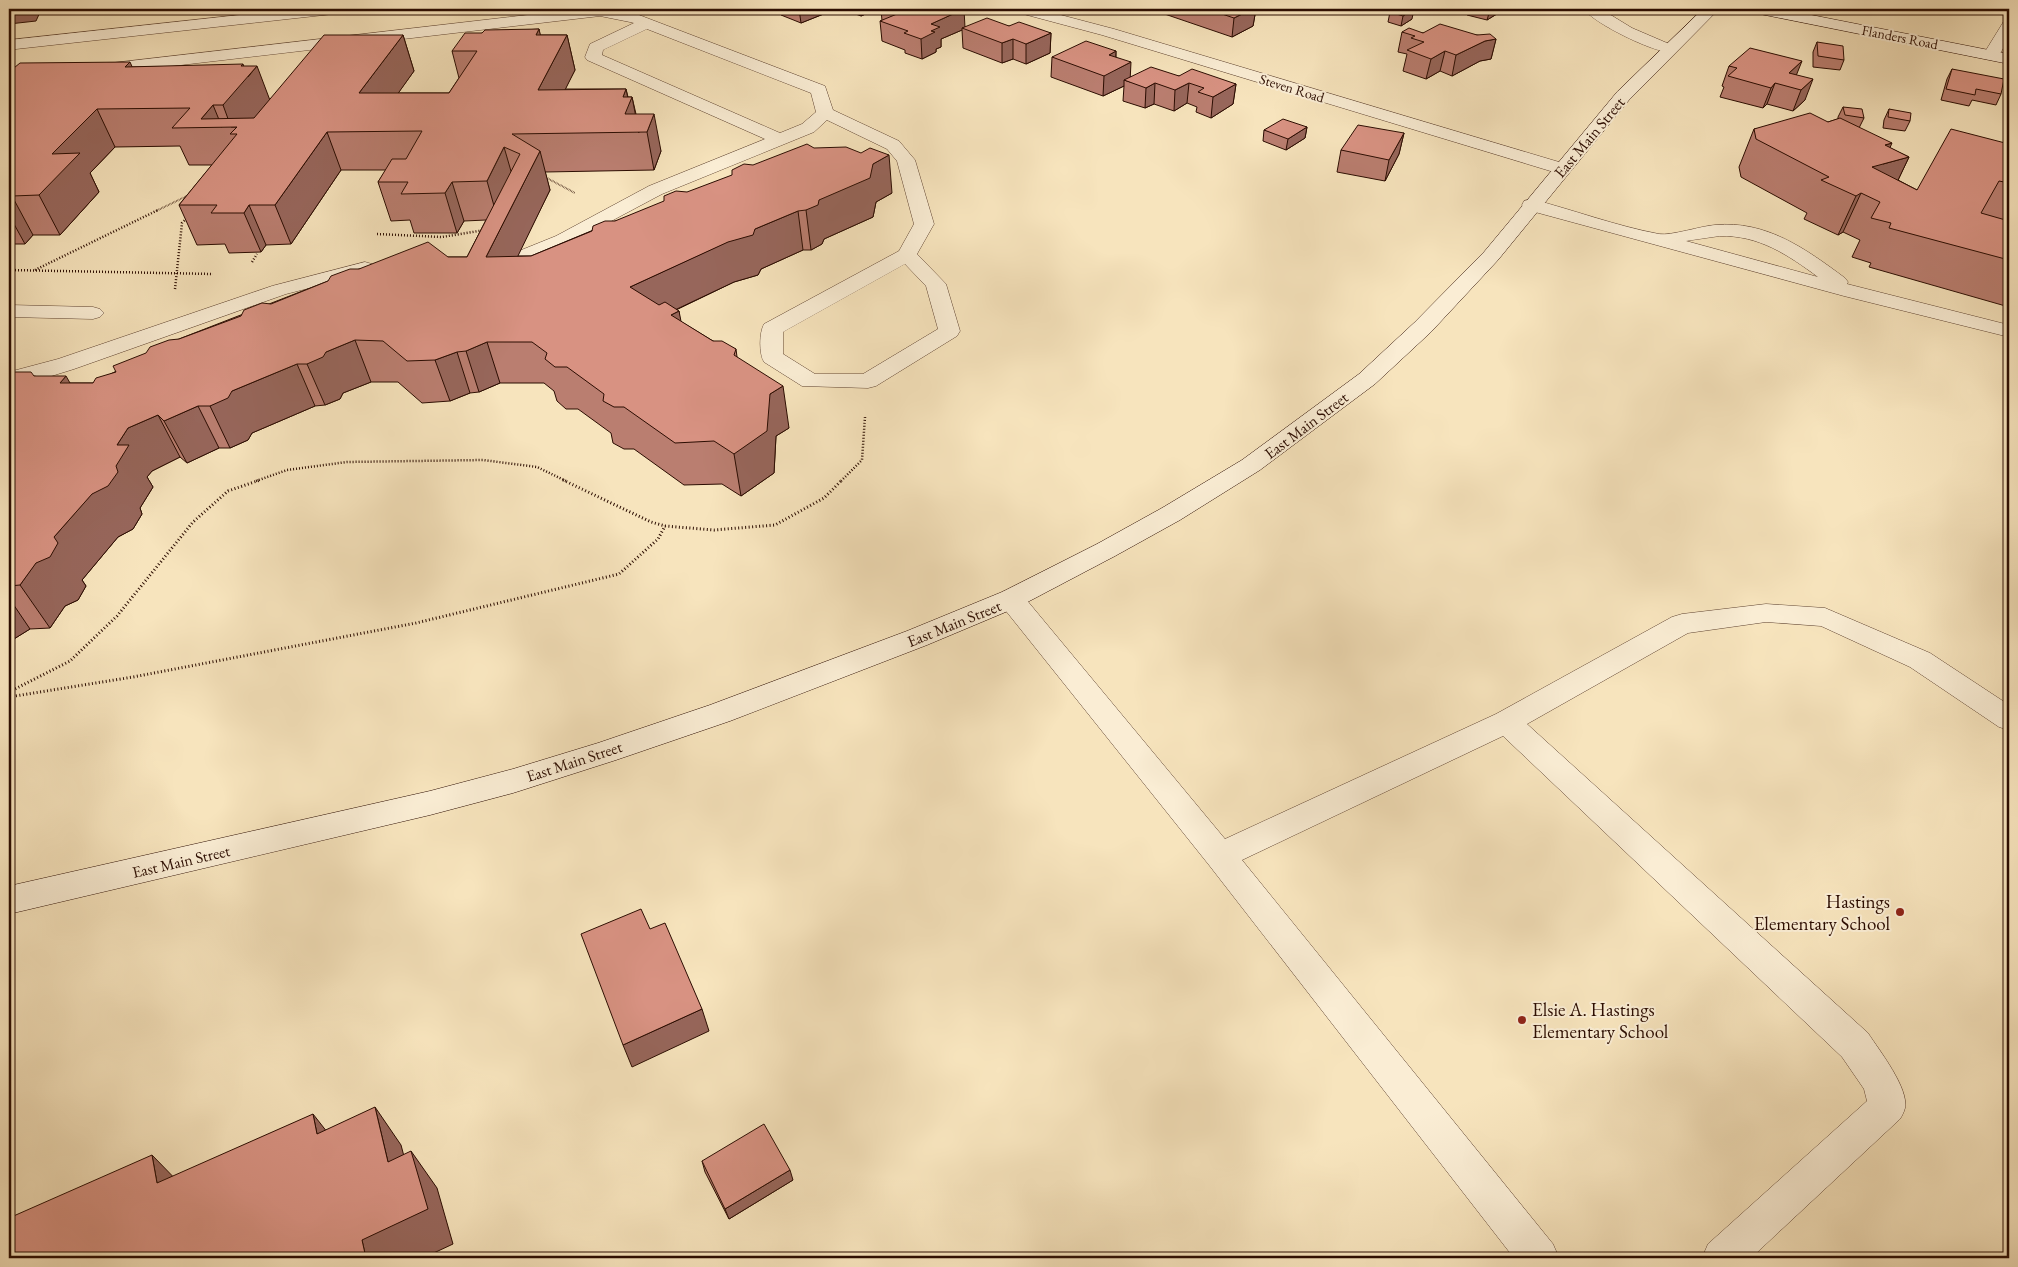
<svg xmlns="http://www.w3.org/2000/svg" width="2018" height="1267" font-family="'EB Garamond',serif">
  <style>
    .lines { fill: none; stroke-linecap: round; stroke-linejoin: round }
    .service-casing { stroke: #5e4230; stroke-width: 1 }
    .minor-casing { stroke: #5e4230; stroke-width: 1 }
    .secondary-casing { stroke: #2b0c01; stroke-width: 1 }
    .path-far2 { stroke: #2b0c01; stroke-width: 2; stroke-dasharray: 0.5 1; stroke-linecap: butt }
    .path-far1 { stroke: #2b0c01; stroke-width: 2.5; stroke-dasharray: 1 2; stroke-linecap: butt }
    .path { stroke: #2b0c01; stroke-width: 3; stroke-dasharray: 1 2.5; stroke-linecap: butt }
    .service { fill: #faedd4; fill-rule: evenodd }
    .minor { fill: #faedd4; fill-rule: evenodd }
    .secondary { fill: #faedd4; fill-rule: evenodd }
    .wall { fill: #ba7e70; stroke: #2b0c01 }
    .shaded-wall { fill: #97665b; stroke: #2b0c01 }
    .building { fill: #d89282; stroke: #2b0c01 }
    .poi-dot { fill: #8f2418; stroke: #faedd4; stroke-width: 2 }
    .labels { text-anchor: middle; stroke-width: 4; stroke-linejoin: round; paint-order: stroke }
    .far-street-label { font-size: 14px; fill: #2b0c01; stroke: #faedd4 }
    .street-label { font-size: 16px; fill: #2b0c01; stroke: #faedd4 }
    .near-poi-label { font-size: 19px; fill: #2b0c01; stroke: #faedd4; text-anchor: end }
  </style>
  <rect width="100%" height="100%" fill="#f7e4bd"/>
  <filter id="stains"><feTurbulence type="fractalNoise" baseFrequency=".004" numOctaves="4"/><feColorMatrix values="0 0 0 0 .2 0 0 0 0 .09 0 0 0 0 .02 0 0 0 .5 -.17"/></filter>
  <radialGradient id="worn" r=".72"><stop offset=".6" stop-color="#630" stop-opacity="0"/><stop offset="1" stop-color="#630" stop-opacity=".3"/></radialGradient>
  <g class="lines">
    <defs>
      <path id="service" d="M294 9H341L333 14 16 49 9 53 10 40Z
        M580 9H611L639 15 825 86 833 110 899 141 915 160 934 224 917 254 946 284 960 331 957 336 876 386 868 388 802 386 764 362C759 354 759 333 764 324L899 251 914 224 897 161 887 149 827 120 814 132 662 194 555 251 523 263 516 265 509 263 506 259 509 255 556 236 649 186 765 139 587 60 585 57 590 44 634 23 630 22 600 16 95 75 87 70 95 65ZM647 29 811 93 816 112 802 124 780 133 602 55 603 50ZM905 264 926 286 938 329 863 374H815L783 354V332Z
        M1531 199C1574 210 1616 226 1659 234 1671 236 1701 226 1715 225 1766 220 1806 249 1845 278L1848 282 1847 284 2009 325V337L1844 296 1524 209 1522 205 1524 201ZM1720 236C1759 235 1788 255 1818 277L1686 241Z
        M365 262 372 264 375 268 372 272 286 294 74 369 29 383 9 386V372L58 359 272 286Z
        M9 305 93 307 100 309 104 313 100 317 93 319 9 317Z
        M1011 590 1020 592 1225 839 1496 714 1672 617 1682 614 1766 604 1825 608 1930 653 2009 705V730L1999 727 1910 667 1821 626 1766 622 1688 633 1527 724 1868 1033C1879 1050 1909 1088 1905 1108 1904 1112 1902 1116 1900 1119L1751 1258H1702L1708 1244 1867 1101 1864 1089 1842 1057 1503 736 1242 860 1553 1244 1559 1258H1514L1209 865 1002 606 998 599 1002 592Z"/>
      <path id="minor" d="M1013 9H1038L1114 29 1569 165 1572 169 1569 173H1557L1102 35 1016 12Z
        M1584 9H1601L1632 28 1674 46 1676 49 1674 52C1659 56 1591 22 1584 9Z
        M2009 19C2010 35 2006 45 1997 58H1985L1983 55 2004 21Z"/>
      <path id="secondary" d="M1703 9H1719L1629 100 1498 260 1431 332 1375 384 1260 470 1180 520 1115 556 1020 606 927 645 730 721 616 760 513 793 430 815 9 914V886L430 791 513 769 598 743 710 705 907 631 1002 592 1097 544 1162 508 1242 460 1359 374 1415 322 1484 252 1617 92Z
        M1752 9H1781L2009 54V64L1760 14Z"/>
    </defs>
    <use href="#service" class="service-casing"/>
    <use href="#minor" class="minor-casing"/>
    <use href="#secondary" class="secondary-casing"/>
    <path class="path-far2" d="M545 177 575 193
      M156 211 189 195"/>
    <path class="path-far1" d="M377 234 442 237 485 230
      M252 262 257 254
      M9 270 213 274
      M35 270 158 210
      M175 289 182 223 187 218
      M256 481 287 470 347 462 483 460 537 467 566 481
      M841 481 862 460 865 417"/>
    <path class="path" d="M563 480 651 522 665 526 714 530 775 525 824 498 842 480
      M9 692 70 661 117 616 193 522 228 491 260 480
      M9 697 133 677 416 623 619 574 658 539 665 526"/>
    <use href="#service" class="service"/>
    <use href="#minor" class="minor"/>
    <use href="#secondary" class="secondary"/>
  </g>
  <path class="wall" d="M780 9H836L801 23 781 15Z
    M842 9H877L861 16Z
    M881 9 965 27 1009 26 1051 33 1050 53 1026 64 1013 59 1002 63 963 48 962 30 941 39V47L936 49V52L922 59 905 53V50L882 41 880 21H882Z
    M1150 9H1256L1253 26 1232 37Z
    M1395 9 1412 19 1401 26 1388 22 1390 12Z
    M1468 9H1501L1500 12 1487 20 1467 15Z
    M539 29 540 35H567L575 70 565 89H626L628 97H632L636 114 661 151 654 170 545 172 550 190 517 256H531L615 221 892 193 876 202 873 217 824 239 822 244 811 250H803L761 269 758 275 734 282 676 310 679 311 680 321 713 341 736 349 737 357 789 428 776 436 774 473 741 496 722 484 684 485 634 449H624L613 443 611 433 578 409H566L557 401 554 391 544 383H500L479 392 470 393 450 401 422 403 398 382H371L343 393 340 399 325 405 315 406 252 433 248 440 230 448H219L187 463 180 457 152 471 147 477 153 487 140 508 142 514 133 529 118 537 82 580 86 586 78 600 65 606 50 628 30 629 9 642V373L34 376 70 383H93L179 339 359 269 448 257H467L486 220 464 221 457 233H414L410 220 391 221 378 182 386 170H341L291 244 266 245 261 252 229 253 225 244 197 245 179 205 212 165H189L180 146 115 147 90 173 99 192 60 235H33L25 244H9V72L132 67 244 66 269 100 403 35 414 71 398 93H449L459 78 452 51 482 33Z
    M1402 32 1477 35 1496 39 1491 59 1480 61 1452 76 1440 71 1426 79 1403 71 1407 54 1398 52Z
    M1817 42 1844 60 1840 70 1813 67V52Z
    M1116 51V57L1130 77 1179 76 1236 84 1233 104 1211 118 1196 112 1197 107 1187 103 1174 111 1154 104 1145 108 1123 101 1124 86 1103 96 1051 77 1052 57Z
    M1729 66 1796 75 1805 100 1793 111 1767 104 1763 108 1720 97 1724 87 1722 86Z
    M1952 69 2001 94 1996 105 1972 100 1969 106 1941 100 1947 79Z
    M1843 107 1864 118 1859 128 1890 148 1909 157 1898 180 1917 190 2009 144V307L1869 267 1871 263 1852 257 1860 240 1843 232 1838 235 1804 219 1807 213 1741 177 1739 167 1754 129 1828 122 1838 119V117Z
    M1889 109 1910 121 1905 131 1883 128 1884 120Z
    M1307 127 1305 138 1286 150 1263 141 1264 130Z
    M1404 133 1399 154 1385 181 1337 172 1341 150Z
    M702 1161 793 1180 729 1219 705 1172Z"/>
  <path class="shaded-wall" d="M9 9H49L41 10 36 21 9 24Z
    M799 9H836L801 23Z
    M860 9H877L861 16Z
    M964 9 965 28H962V30L941 39V47L936 49V52L922 59 921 39 931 24Z
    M1252 9H1256L1253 26 1232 37 1234 18Z
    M1414 9 1412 19 1401 26 1403 16Z
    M1492 9H1501L1500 12 1487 20 1490 10Z
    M539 29 547 65 536 35Z
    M1051 33 1050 53 1026 64V44Z
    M403 35 414 71 372 130 359 93Z
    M567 35 575 70 547 126 538 90Z
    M1013 39V59L1002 63V43Z
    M1496 39 1491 59 1480 61 1452 76 1456 55 1485 41Z
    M1116 51 1115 70 1131 62 1130 82 1124 80V86L1103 96 1104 76 1109 55Z
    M1445 51 1440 71 1426 79 1431 59Z
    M1802 61 1794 81 1789 73Z
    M130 62 146 98 125 67Z
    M243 64 248 77 257 66 271 103 241 138 237 127H231L223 105 241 66Z
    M1813 79 1805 100 1793 111 1801 90Z
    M1155 83 1154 104 1145 108 1146 88Z
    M1189 83 1187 103 1174 111 1175 90Z
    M1775 83 1767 104 1763 108 1771 88Z
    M1236 84 1233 104 1211 118 1213 97Z
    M626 89 629 104 632 97 639 133 625 114 623 97Z
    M213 105 222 127 201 119Z
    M97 109 115 147 90 173 99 192 60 235 39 195 52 154Z
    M654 114 661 151 654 170 647 132Z
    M1307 127 1305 138 1286 150 1288 139Z
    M327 132 341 170 291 244 275 205Z
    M1404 133 1399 154 1385 181 1389 160Z
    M1892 143 1883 164 1909 157 1891 195 1861 193 1843 232 1838 235 1856 196 1885 145Z
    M504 147 515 185 498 220 487 181Z
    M540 151 550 190 498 297 486 257Z
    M889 155 892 193 876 202 873 217 824 239 822 244 811 250 806 210 819 200 873 164Z
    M452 182 464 221 457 233 445 193Z
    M12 196 33 235 25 244 9 215V199Z
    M249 205 266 245 261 252 244 213Z
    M798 211 803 250 761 269 758 275 734 282 639 327 630 287 755 229Z
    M679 311 687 352 671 315Z
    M355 340 371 382 343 393 340 399 325 405 307 364 326 352Z
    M487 342 500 383 479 392 466 351Z
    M457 352 470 393 450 401 435 360Z
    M297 364 315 406 252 433 248 440 230 448 210 406 232 391Z
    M66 376 90 418 60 383Z
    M783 386 789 428 776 436 774 473 741 496 734 454 770 394Z
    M198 406 219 448 187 463 164 421Z
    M158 415 180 457 152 471 147 477 153 487 140 508 142 514 133 529 118 537 82 580 86 586 78 600 65 606 50 628 20 585 54 537 116 466 117 445 128 428Z
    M9 598 30 629 9 642Z
    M702 1009 709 1031 632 1067 623 1045Z
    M375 1107 401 1145 415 1198 388 1162Z
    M313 1114 342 1151 317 1134Z
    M411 1151 437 1188 453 1244 423 1258H366L362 1240Z
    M152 1155 188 1192 157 1183Z
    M790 1170 793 1180 729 1219 725 1209Z"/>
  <path class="building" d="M881 9H964L931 24 940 27 931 31 935 32 921 39 904 33 908 31 880 21 897 14Z
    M1207 9H1252L1234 18Z
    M1395 9H1414L1403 16 1390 12Z
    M987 18 1009 26 1019 22 1051 33 1026 44 1013 39 1002 43 962 28Z
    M1440 24 1477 35 1490 34 1496 39 1485 41 1456 55 1445 51 1431 59 1407 50 1424 42 1411 38 1415 36 1402 32 1409 28 1423 33Z
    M539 29 536 35H567L538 90 626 89 623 97H632L625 114H654L647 132 512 134 540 151 486 257 531 256 592 231 593 226 605 221H615L664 201V196L676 191 687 192 732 175V170L744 164 753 165 807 144 814 148 846 147 861 153 870 148 889 155 873 164 870 178 819 200 818 205 806 210 798 211 755 229 753 235 728 242 630 287 659 305 665 302 679 311 671 315 713 341H722L736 349 734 355 783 386 770 394 767 431 734 454 714 441 675 443 624 407H614L603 401 604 394 567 367H555L545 359 547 353 532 342H487L466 351 457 352 435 360 407 361 383 341 355 340 326 352 323 357 307 364H297L232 391 228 398 210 406H198L164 421 158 415 128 428 117 445H129L116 466 118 472 108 486 92 494 54 537 58 543 50 557 36 563 20 585 9 586V373L11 372H31L34 376H66L60 383H93L96 378 116 372 113 366 146 353 150 347 169 340 179 339 241 316 244 310 262 303 271 304 328 281 331 276 350 269H359L428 242 448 257H467L520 154 504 147 487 181 452 182 445 193 401 194 408 182H378L392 159H406L422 131 327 132 275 205H249L244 213H211L217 205H179L237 134H230L237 127 172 128 190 108 97 109 52 154 80 153 39 195 12 196 9 199V111L15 105H9V72L20 63 130 62 125 67 243 64 241 66H257L223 105H213L201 119 254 118 324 35H403L359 93H449L477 51H452L465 33H482L485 30Z
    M1086 41 1116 51 1109 55 1131 62 1104 76 1052 57Z
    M1817 42 1843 46 1844 60 1818 56Z
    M1750 48 1802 61 1789 73 1813 79 1801 90 1775 83 1771 88 1728 76 1737 68 1729 66Z
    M1151 67 1179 76 1192 69 1236 84 1213 97 1198 92 1204 88 1189 83 1175 90 1155 83 1146 88 1124 80Z
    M1952 69 2004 79 2001 94 1976 89 1975 95 1946 89Z
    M1843 107 1862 109 1864 118 1845 115Z
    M1889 109 1911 113 1910 121 1888 117Z
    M1810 113 1828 122 1840 118 1892 143 1885 145 1909 157 1872 167 1917 190 1951 129 2009 144V183L1999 181 1981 213 2009 221V260L1889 228 1891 223 1871 218 1880 202 1861 193 1856 196 1821 180 1829 177 1756 139 1754 129Z
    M1283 119 1307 127 1288 139 1264 130Z
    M1358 125 1404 133 1389 160 1341 150Z
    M641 909 650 929 665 923 702 1009 623 1045 581 934Z
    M375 1107 388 1162 411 1151 428 1209 362 1240 366 1258H9V1218L152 1155 157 1183 313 1114 317 1134Z
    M764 1124 790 1170 725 1209 702 1161Z"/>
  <g class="poi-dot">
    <circle cx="1900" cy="912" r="5"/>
    <circle cx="1522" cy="1020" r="5"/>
  </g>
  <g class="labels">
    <g class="far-street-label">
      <text transform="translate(1900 37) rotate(11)" y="5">Flanders Road</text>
      <text transform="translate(1292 88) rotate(17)" y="5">Steven Road</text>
    </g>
    <g class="street-label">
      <text transform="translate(1589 137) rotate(-50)" y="6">East Main Street</text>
      <text transform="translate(1306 425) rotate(-37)" y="6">East Main Street</text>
      <text transform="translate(954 623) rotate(-22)" y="6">East Main Street</text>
      <text transform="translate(574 761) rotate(-18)" y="6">East Main Street</text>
      <text transform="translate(181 861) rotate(-13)" y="6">East Main Street</text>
    </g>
    <g class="near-poi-label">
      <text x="1890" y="908">Hastings<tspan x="1890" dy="22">Elementary School</tspan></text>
      <text x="1532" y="1016" text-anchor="start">Elsie A. Hastings<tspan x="1532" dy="22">Elementary School</tspan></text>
    </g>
  </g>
  <rect width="2018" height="1267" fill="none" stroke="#f7e4bd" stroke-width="30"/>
  <rect x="10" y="10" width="1998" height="1247" fill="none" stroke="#2b0c01" stroke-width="2.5"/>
  <rect x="15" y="15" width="1988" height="1237" fill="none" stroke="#2b0c01"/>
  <rect width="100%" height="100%" filter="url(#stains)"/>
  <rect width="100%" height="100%" fill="url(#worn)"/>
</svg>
